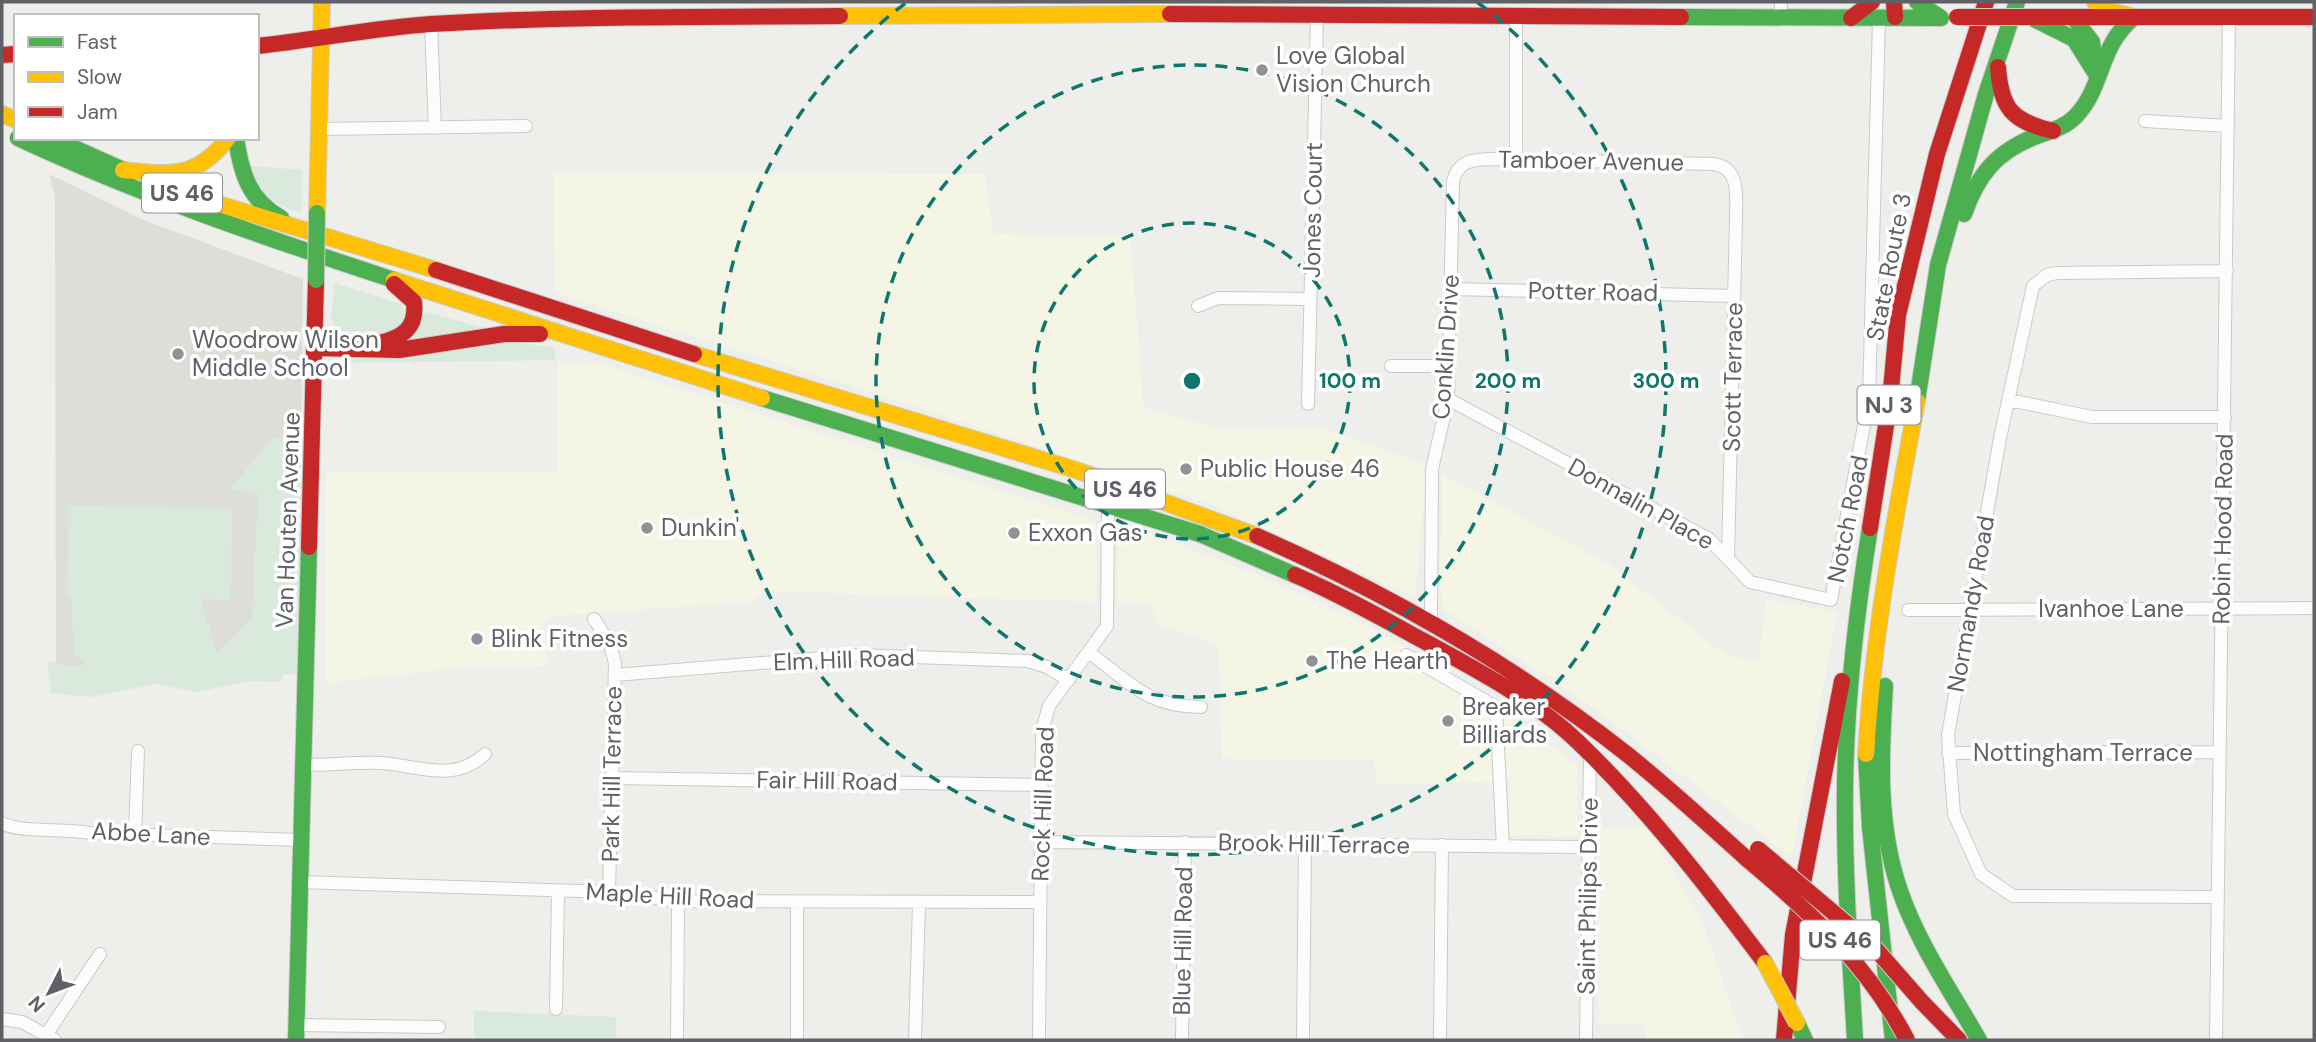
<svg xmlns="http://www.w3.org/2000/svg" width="2316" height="1042" font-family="'DM Sans',sans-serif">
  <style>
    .commercial { fill: #f5f5e6 }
    .education { fill: #deded8 }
    .green { fill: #d9e9db }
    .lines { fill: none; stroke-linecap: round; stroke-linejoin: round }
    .street-casing { stroke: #cacaca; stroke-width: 14 }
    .fast-casing { stroke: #cbcbcc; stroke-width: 18 }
    .slow-casing { stroke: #cbcbcc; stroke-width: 18 }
    .jam-casing { stroke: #cbcbcc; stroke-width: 18 }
    .street { stroke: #fcfcfc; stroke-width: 12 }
    .fast { stroke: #4caf50; stroke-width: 16 }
    .slow { stroke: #ffc107; stroke-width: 16 }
    .jam { stroke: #c62828; stroke-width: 16 }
    .fast-bridge-casing { stroke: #cbcbcc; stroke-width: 18; stroke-linecap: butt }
    .slow-bridge-casing { stroke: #cbcbcc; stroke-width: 18; stroke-linecap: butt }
    .jam-bridge-casing { stroke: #cbcbcc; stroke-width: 18; stroke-linecap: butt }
    .fast-bridge { stroke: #4caf50; stroke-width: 16 }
    .slow-bridge { stroke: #ffc107; stroke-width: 16 }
    .jam-bridge { stroke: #c62828; stroke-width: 16 }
    .ring { fill: none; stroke: #0f766e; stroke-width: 3.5; stroke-dasharray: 12 9 }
    .poi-dot { fill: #919295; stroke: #fff; stroke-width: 2.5 }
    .labels { text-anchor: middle; stroke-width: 7; stroke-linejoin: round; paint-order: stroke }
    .shield { fill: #fff; stroke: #8f9095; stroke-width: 2 }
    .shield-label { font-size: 23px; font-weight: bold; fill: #5f6167 }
    .poi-label { font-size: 24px; fill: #5f6167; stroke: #fff; text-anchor: start }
    .street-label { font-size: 24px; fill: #5f6167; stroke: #fff }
    .centre { fill: #0f766e; stroke: #fff; stroke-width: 3.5 }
    .ring-label { font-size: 21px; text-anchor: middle; font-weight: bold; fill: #0f766e; stroke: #fff; stroke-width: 7; stroke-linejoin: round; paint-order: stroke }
  </style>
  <rect width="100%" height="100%" fill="#eeeeea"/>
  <path class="commercial" d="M553 173 985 174 993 234 1130 236 1144 408 1221 429 1320 428 1427 465 1415 598 1217 507 908 404 555 293Z
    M558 362 601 364 1096 521 1097 602 763 591 753 602 551 616 543 622 548 666 459 668 326 683V473L558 471Z
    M1442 474 1610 565 1727 656 1759 660 1766 599 1837 612 1792 858 1593 707 1443 609 1440 581Z
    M1118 521 1275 582 1374 629 1495 700 1577 765V836L1509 835 1510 781 1376 785 1374 760 1222 759 1218 644 1158 624 1150 604 1118 603Z
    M1644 826 1660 846 1703 924 1743 1040H1646L1645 1025 1599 1024V828Z"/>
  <path class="education" d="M49 174 146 221 303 279 298 674 56 678 55 195Z"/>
  <path class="green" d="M250 166 302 170 301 213C271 203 263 195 250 166Z
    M334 283 401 304 407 315 404 322 389 336 336 330 331 318Z
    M425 312 491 330 411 342Z
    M501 340 554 348 556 360 345 363 341 356Z
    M273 437 297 441 301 450 298 674H283L281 682 249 681 197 692 156 684 91 697 51 693 47 661 71 667 86 664 74 653 71 597H67L69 506 232 509 231 600 200 599 217 653 252 618 258 494 230 489Z
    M474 1011 616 1017V1040H474Z"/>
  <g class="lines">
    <defs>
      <path id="street" d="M1781 18V2
        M431 24 435 128
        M2145 121 2228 126
        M319 129 526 126
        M1516 160V16
        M1451 289 1734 296
        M1198 306 1218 298 1311 299
        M1391 366H1449
        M1448 399 1709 539 1750 582 1831 600 1869 399 1879 18
        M2009 400 2092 417H2225
        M1308 404 1317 16
        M1908 610 2314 608
        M594 619 610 644 615 663 609 892
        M1431 621 1432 469 1448 399 1453 181C1458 161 1471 160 1489 159L1713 164C1741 167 1736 198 1736 218L1728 558
        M1090 653C1130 683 1148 707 1201 707
        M1406 655 1496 707 1503 846
        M615 675 859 655 1028 661 1047 667 1069 680
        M1948 753 2219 752
        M303 765C329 765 355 762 381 763 417 765 454 784 485 754
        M612 778 1041 785
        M2 823C19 833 67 828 90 833L301 840
        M135 835 138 751
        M1041 842 1588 847
        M300 882 609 892 678 901 1040 902
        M2218 897 2013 896 1981 874 1954 814 1948 735 2000 438 2033 286 2047 275 2057 273 2227 271
        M556 1009 558 891
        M2 1019 22 1022 55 1040
        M297 1025 439 1027
        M46 1035 100 954
        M677 1040 678 901
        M797 1040V902
        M915 1040 919 903
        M1039 1040 1042 730 1049 706 1107 626 1108 504
        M1182 1040 1185 842
        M1303 1040 1305 843
        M1440 1040 1442 845
        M1586 1040 1590 754
        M2216 1040 2229 17"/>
      <path id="fast" d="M1917 2 1941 18
        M1681 17 1940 18
        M2030 17 2074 39 2096 74
        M2073 17 2092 42 2094 58
        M18 138C140 195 266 238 394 280
        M52 138 130 173
        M236 138C241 173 249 200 281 218
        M1964 214C1978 174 1997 151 2037 136 2051 131 2065 127 2075 117 2105 86 2097 48 2134 17
        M762 398 1200 534 1295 575
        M1917 401 1938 265 1986 94 2017 2
        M1885 686C1881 754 1877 822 1899 888 1917 942 1951 991 1979 1040
        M1866 754 1870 827 1893 1040
        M1797 1023 1805 1040
        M296 1040 309 547
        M1855 1040C1850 956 1844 872 1845 789 1846 701 1856 614 1870 528"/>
      <path id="slow" d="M2095 2 2106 10 2134 17
        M840 16 1170 14
        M2 114 16 120
        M123 170C170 175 197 179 228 138
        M176 191 436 270
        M317 213 322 2
        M394 280 762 398
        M694 354 1076 470 1257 536
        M1866 754C1873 636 1895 517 1917 401"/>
      <path id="jam" d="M1894 2 1895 17
        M1170 14 1681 17
        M2033 17H2314
        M1851 18 1872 2
        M257 46C315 40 372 28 431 24 567 16 703 17 840 16
        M2 55 16 54
        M1998 67C2001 109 2012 121 2053 131
        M436 270 694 354
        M380 343C403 337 417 328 414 302L394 284
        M316 348 399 350 504 334H540
        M1870 528 1890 400 1898 315 1937 154 1986 2
        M1257 536C1389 594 1514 665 1628 755 1669 788 1708 824 1748 860
        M309 547 316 280
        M1295 575C1339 594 1380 617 1422 640 1475 669 1533 699 1577 741 1647 808 1707 886 1765 963
        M1922 1002 1959 1040
        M1784 1040 1793 935 1842 681"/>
    </defs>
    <use href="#street" class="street-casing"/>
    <use href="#fast" class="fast-casing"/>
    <use href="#slow" class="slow-casing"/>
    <use href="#jam" class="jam-casing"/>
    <use href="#street" class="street"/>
    <use href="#fast" class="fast"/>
    <use href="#slow" class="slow"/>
    <use href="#jam" class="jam"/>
    <defs>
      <path id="fast-bridge" d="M316 280 317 213"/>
      <path id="slow-bridge" d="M1765 963 1797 1023"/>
      <path id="jam-bridge" d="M1957 17H2030
        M1758 849 1873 946 1922 1002
        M1748 860C1811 913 1869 966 1907 1040"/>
    </defs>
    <use href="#fast-bridge" class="fast-bridge-casing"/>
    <use href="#slow-bridge" class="slow-bridge-casing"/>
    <use href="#jam-bridge" class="jam-bridge-casing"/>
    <use href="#fast-bridge" class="fast-bridge"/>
    <use href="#slow-bridge" class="slow-bridge"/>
    <use href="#jam-bridge" class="jam-bridge"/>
  </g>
  <g class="ring">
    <circle cx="1192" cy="381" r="158"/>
    <circle cx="1192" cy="381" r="316"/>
    <path d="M1477 2A474 474 0 1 1 907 2"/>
  </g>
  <g class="poi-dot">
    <circle cx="1262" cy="70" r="7"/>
    <circle cx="178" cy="354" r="7"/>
    <circle cx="1186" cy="469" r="7"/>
    <circle cx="647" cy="528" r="7"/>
    <circle cx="1014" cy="533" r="7"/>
    <circle cx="477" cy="639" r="7"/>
    <circle cx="1312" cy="661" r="7"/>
    <circle cx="1448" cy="721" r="7"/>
  </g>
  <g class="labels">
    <g class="shield">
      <rect x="142" y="173.5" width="80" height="39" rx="5"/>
      <rect x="1857.5" y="385.5" width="63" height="39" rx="5"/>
      <rect x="1085" y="469.5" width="80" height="39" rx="5"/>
      <rect x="1800" y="920.5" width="80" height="39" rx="5"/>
    </g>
    <g class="shield-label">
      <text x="182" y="201">US 46</text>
      <text x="1889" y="413">NJ 3</text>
      <text x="1125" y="497">US 46</text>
      <text x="1840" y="948">US 46</text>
    </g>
    <g class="poi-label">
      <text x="1276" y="64">Love Global<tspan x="1276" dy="28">Vision Church</tspan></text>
      <text x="192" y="348">Woodrow Wilson<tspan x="192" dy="28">Middle School</tspan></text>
      <text x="1200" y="477">Public House 46</text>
      <text x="661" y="536">Dunkin'</text>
      <text x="1028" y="541">Exxon Gas</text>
      <text x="491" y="647">Blink Fitness</text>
      <text x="1326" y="669">The Hearth</text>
      <text x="1462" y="715">Breaker<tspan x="1462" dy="28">Billiards</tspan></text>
    </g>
    <g class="street-label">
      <text transform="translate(1591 161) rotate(1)" y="8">Tamboer Avenue</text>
      <text transform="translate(1313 210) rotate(-89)" y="8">Jones Court</text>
      <text transform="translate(1889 267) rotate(-79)" y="8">State Route 3</text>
      <text transform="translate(1593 292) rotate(1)" y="8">Potter Road</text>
      <text transform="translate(1446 347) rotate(-86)" y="8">Conklin Drive</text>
      <text transform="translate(1733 377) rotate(-89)" y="8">Scott Terrace</text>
      <text transform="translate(1641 504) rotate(29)" y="8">Donnalin Place</text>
      <text transform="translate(1848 519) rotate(-79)" y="8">Notch Road</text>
      <text transform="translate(288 520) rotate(-88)" y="8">Van Houten Avenue</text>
      <text transform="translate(2223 529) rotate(-89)" y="8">Robin Hood Road</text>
      <text transform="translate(1971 604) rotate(-80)" y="8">Normandy Road</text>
      <text x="2111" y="617">Ivanhoe Lane</text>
      <text transform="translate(844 660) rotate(-2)" y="8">Elm Hill Road</text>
      <text x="2083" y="761">Nottingham Terrace</text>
      <text transform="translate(612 774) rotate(-89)" y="8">Park Hill Terrace</text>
      <text transform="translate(827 781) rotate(1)" y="8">Fair Hill Road</text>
      <text transform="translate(1043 804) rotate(-88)" y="8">Rock Hill Road</text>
      <text transform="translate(151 834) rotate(3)" y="8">Abbe Lane</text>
      <text transform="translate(1314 844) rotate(1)" y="8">Brook Hill Terrace</text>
      <text transform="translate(670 896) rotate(3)" y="8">Maple Hill Road</text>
      <text transform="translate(1588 896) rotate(-89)" y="8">Saint Philips Drive</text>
      <text transform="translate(1183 941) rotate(-89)" y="8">Blue Hill Road</text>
    </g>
  </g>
  <circle cx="1192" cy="381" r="10" class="centre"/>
  <g class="ring-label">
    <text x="1350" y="388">100 m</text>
    <text x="1508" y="388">200 m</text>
    <text x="1666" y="388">300 m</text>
  </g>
  <rect width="2316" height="1042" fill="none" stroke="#5f6167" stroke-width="7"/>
  <rect x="14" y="14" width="245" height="126" fill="#ffffff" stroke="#bfc0c2" stroke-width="2"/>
  <rect x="28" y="37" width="35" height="10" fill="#4caf50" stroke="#bfc0c2" stroke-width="2"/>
  <text x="77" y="49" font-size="21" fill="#5f6167">Fast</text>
  <rect x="28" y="72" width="35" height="10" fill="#ffc107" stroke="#bfc0c2" stroke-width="2"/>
  <text x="77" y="84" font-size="21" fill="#5f6167">Slow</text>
  <rect x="28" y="107" width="35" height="10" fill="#c62828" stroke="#bfc0c2" stroke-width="2"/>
  <text x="77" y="119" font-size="21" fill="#5f6167">Jam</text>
  <g transform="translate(49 993) rotate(228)" stroke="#ffffff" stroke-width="5" paint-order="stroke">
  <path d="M0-5L12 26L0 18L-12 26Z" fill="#5f6167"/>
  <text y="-10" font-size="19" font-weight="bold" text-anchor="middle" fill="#5f6167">N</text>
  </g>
</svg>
